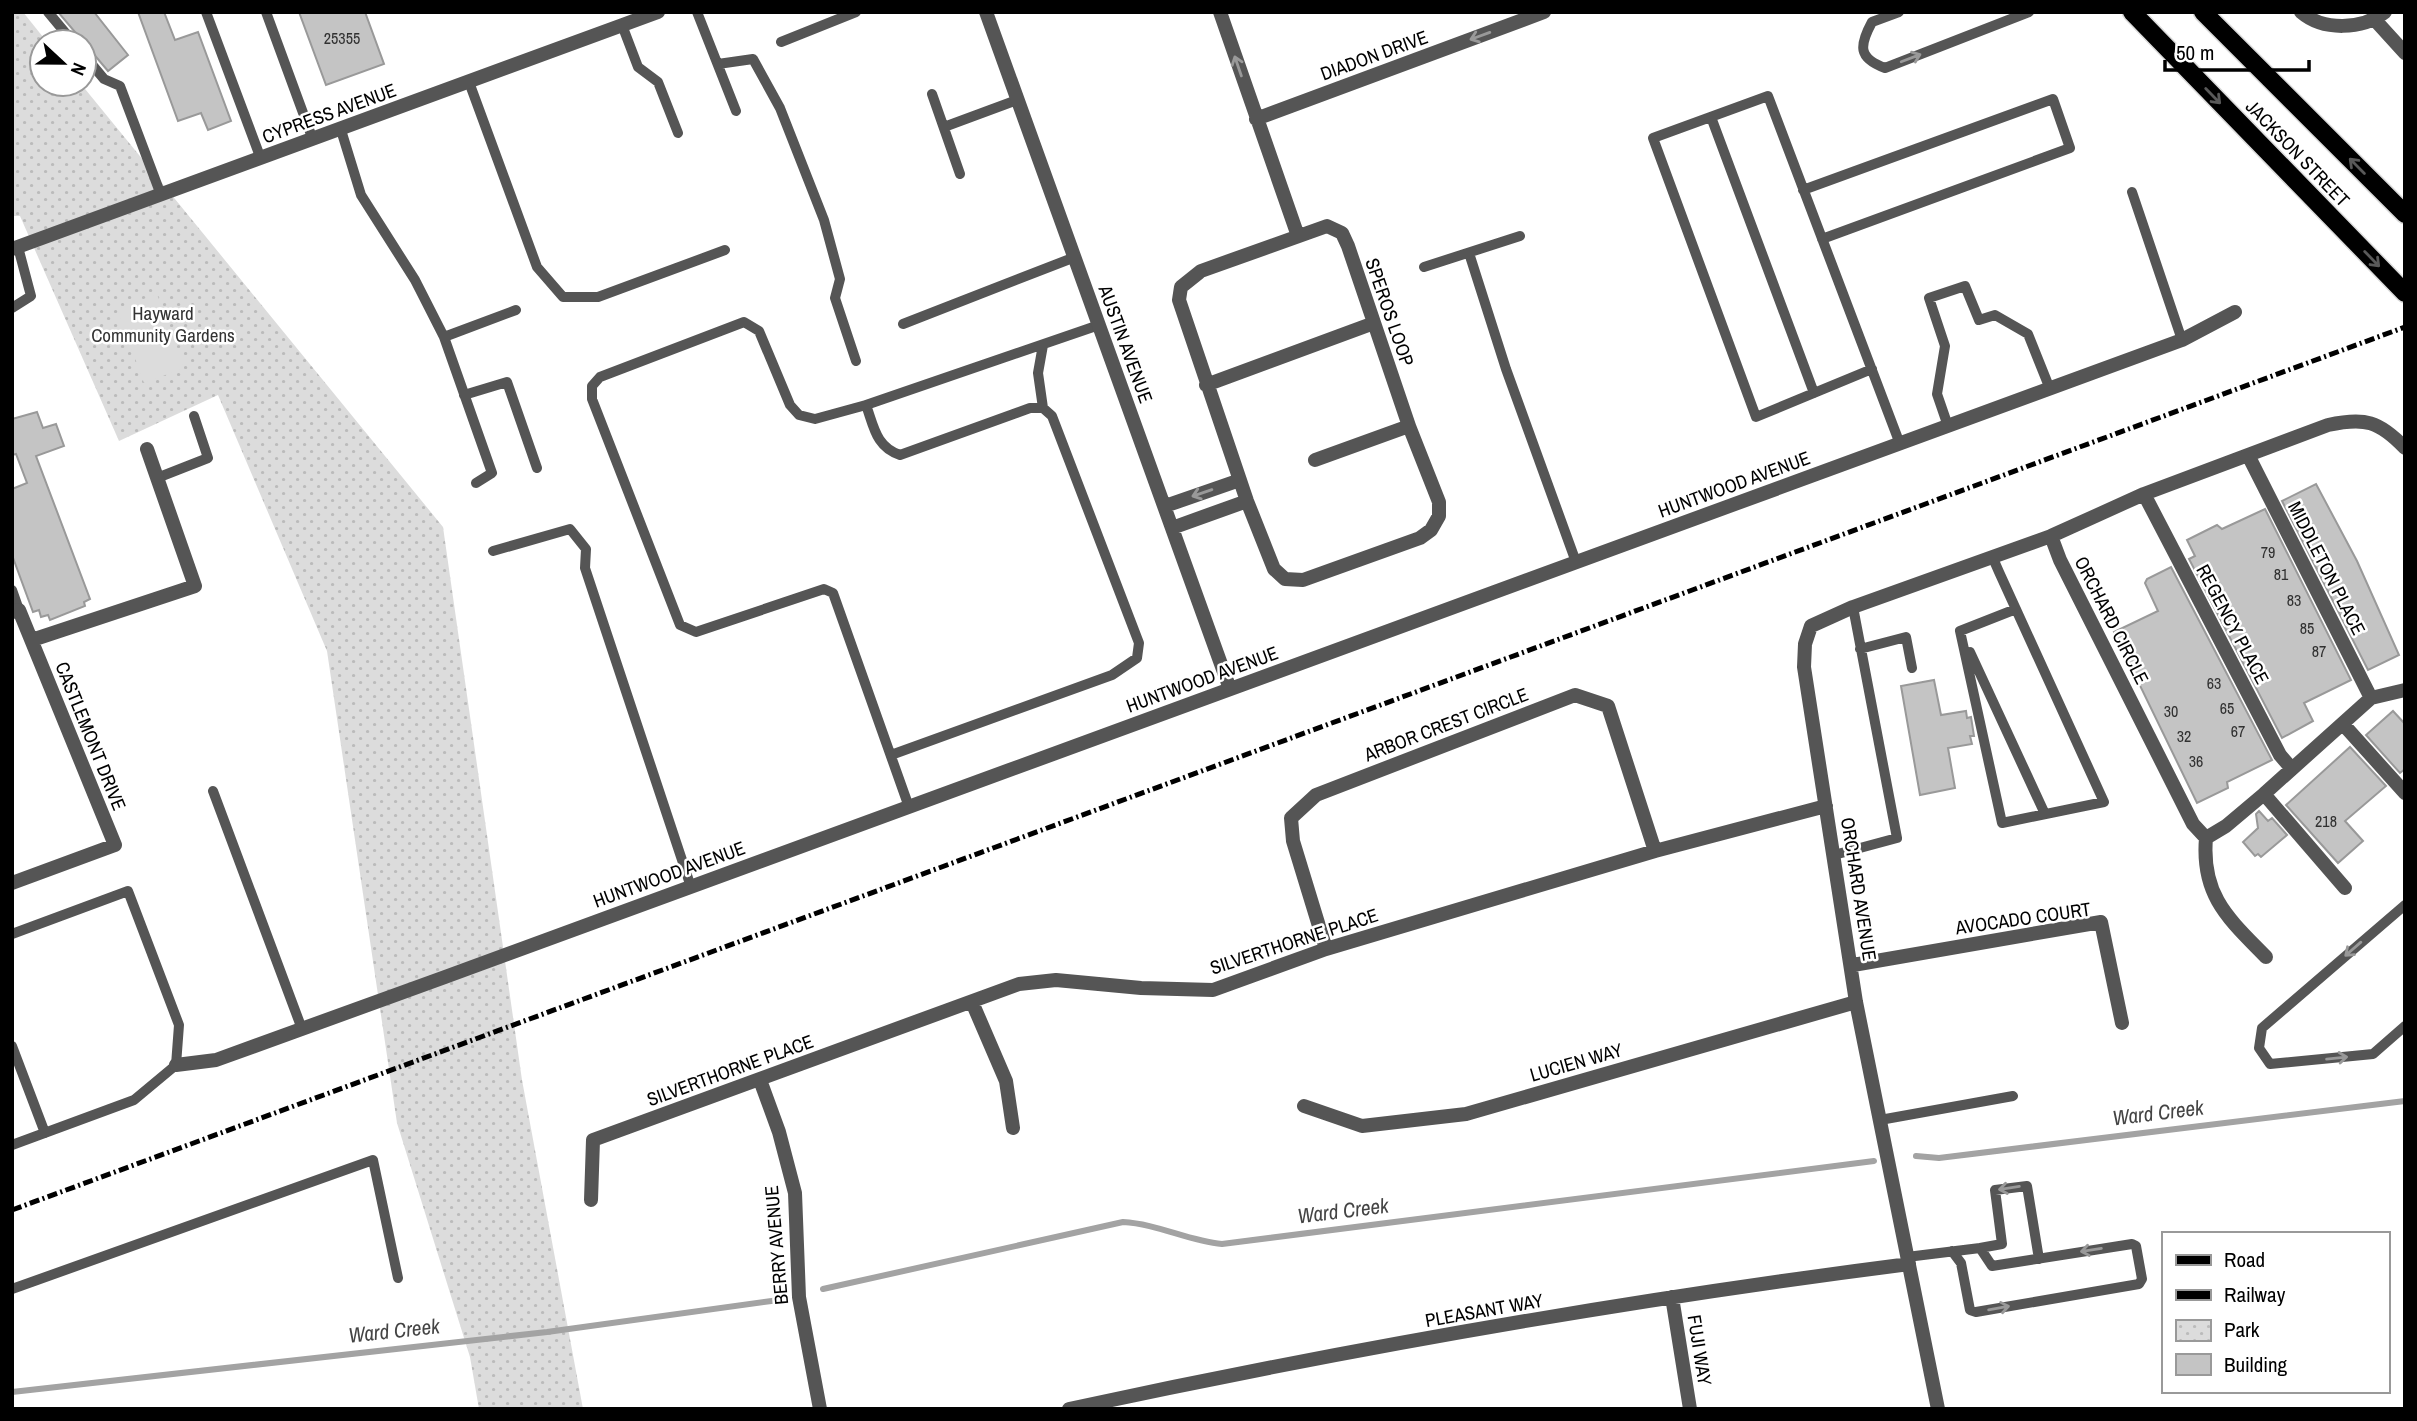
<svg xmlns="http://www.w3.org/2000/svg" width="2417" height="1421" font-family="'Archivo Narrow',sans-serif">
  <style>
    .park { fill: url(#park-dots) }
    .pitch { fill: #dcdcdc }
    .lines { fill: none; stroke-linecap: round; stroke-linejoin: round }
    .stream { stroke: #a3a3a3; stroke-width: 6 }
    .building { fill: #c4c4c4; stroke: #999; stroke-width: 2 }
    .primary-casing { stroke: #dbdbdb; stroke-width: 21 }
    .service { stroke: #555; stroke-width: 10 }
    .minor { stroke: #555; stroke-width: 14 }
    .tertiary { stroke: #555; stroke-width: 14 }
    .primary { stroke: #000; stroke-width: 18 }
    .rail { stroke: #000; stroke-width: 5; stroke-dasharray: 10 3.5 2 3.5; stroke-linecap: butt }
    .oneway { stroke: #999 }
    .oneway2 { stroke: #595959 }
    .labels { text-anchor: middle; stroke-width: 5; stroke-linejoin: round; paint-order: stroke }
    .number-label { font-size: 16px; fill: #313131 }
    .street-label { font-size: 19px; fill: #000; stroke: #fff }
    .park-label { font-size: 19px; fill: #333; stroke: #fff }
    .water-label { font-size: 21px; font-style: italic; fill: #444; stroke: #fff }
  </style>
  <defs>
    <pattern id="park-dots" width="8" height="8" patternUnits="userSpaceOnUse" patternTransform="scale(1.75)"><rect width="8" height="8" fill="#dcdcdc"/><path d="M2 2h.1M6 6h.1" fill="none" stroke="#bbb" stroke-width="1.8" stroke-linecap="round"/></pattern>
  </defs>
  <rect width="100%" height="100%" fill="#fff"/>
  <path class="park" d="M12 12H23L47 42H42V84H81L443 527 522 1080 583 1409H479L470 1357 397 1123 327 651 218 395 119 441 20 216H12Z"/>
  <path class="pitch" d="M157 294 184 368 144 383 117 309Z"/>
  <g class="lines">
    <path class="stream" d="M1916 1156 1939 1158 2405 1101
      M823 1289 1123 1222C1158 1224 1188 1241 1222 1244L1874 1161
      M12 1392 547 1332 779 1300"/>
  </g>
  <path class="building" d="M58 12H94L128 55 108 71Z
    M138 12H164L175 40 198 32 231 121 208 130 201 113 178 121Z
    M299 12H365L384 64 326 85Z
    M37 412 43 428 56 424 64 446 36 456 90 599 84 602 85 606 50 620 48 615 41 617 39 610 33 612 12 555V489L27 483 16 454 12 455V419Z
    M2316 484 2357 561 2399 655 2368 670 2282 501Z
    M2265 509 2351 680 2304 703 2313 721 2282 738 2189 559 2195 556 2187 540 2217 525 2222 529Z
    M2171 567 2272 760 2227 782 2228 788 2197 803 2114 632 2158 611 2145 583 2147 579Z
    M1934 680 1941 715 1966 711 1967 718 1971 717 1974 736H1970L1972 744 1948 748 1955 788 1920 795 1901 686Z
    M2393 711 2405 724V769L2400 773 2366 735Z
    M2350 747 2386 786 2345 821 2363 841 2338 863 2286 805Z
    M2259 811 2268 821 2272 818 2287 835 2261 857 2258 854 2255 856 2243 842 2258 828 2256 814Z"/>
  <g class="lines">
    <defs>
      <path id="primary" d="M2132 12 2405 293
        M2203 12 2405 214"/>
    </defs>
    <use href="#primary" class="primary-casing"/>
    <path class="service" d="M48 12 73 42
      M206 12 261 159
      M266 12 313 140
      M697 12 736 111
      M1899 12 1872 22C1859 46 1858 58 1885 68L2029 12
      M622 25 638 67 658 82 678 133
      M781 42 856 12
      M84 55 104 79 120 86 161 195
      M718 64 753 59 780 108 824 220 840 279 835 298 856 361
      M469 82 537 267 563 297H598L725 250
      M932 94 960 174
      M1711 117 1814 393
      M944 127 1017 100
      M341 130 361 195 415 280 444 337 516 310
      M1803 190 2053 99 2070 148 1822 239
      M2132 192 2182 340
      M1469 253 1506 369 1576 562
      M1424 267 1520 236
      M12 308 31 296 18 247
      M903 324 1075 257
      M444 337 492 473 476 483
      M1872 369 1756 417 1653 138 1768 96 1900 444
      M464 395 507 382 537 468
      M866 405C874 427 876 447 900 455L1030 408H1043L1052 416 1139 643 1137 658 1112 675 891 755
      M1043 408 1038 373 1043 345
      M1948 426 1937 394 1945 346 1929 298 1965 286 1979 320 1995 315 2028 334 2050 389
      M157 478 208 458 194 416
      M493 551 570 529 586 549 585 568 691 887
      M1992 556 1999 572 2104 802 2002 823 1960 631 2016 609
      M12 590 19 610
      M1860 649 1906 637 1912 668
      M1970 652 2045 814
      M213 791 302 1029
      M909 807 833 593 824 589 696 632 680 625 592 399V386L600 377 744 322 759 331 790 405 799 415 815 419 866 405 1099 325
      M1834 855 1897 838 1853 607
      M2405 905 2262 1028 2259 1048 2270 1064 2373 1054 2405 1026
      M12 934 128 891 179 1025 176 1065 134 1100 12 1145
      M12 1046 45 1133
      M1880 1120 2013 1096
      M1980 1248 2002 1244 1995 1190 2027 1186 2039 1259
      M1907 1257 1980 1248 1992 1266 2132 1244 2136 1246 2142 1279 2139 1284 1976 1312 1970 1310 1961 1263 1952 1251
      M12 1289 373 1160 398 1278"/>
    <path class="minor" d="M986 12 1230 689
      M1220 12 1298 236
      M2301 12C2323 31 2362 30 2385 12
      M2375 20 2405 53
      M1256 119 1544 12
      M1327 226 1342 233 1348 246 1409 426 1439 502V516L1431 530 1420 538 1303 580 1285 579 1274 569 1247 501 1179 300 1181 287 1201 271Z
      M1206 385 1374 323
      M2248 455 2371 698
      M1315 460 1409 426
      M2144 494 2280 755 2292 769
      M1165 506 1240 480
      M1172 528 1247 501
      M2051 536 2060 560 2193 824 2206 838 2226 826 2264 794 2371 698 2405 690
      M12 612 19 610 115 845 12 883
      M32 640 195 586 147 449
      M2343 724 2405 793
      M2264 794 2345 888
      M2206 838C2201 896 2229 919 2266 957
      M1326 949 1293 841 1291 818 1316 795 1575 695 1608 706 1655 851
      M1853 965 2101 922 2122 1023
      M972 1002 1006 1081 1013 1128
      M176 1065 216 1060 445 977 2182 340 2235 312
      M760 1080 779 1132 795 1193 799 1297 820 1409
      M1304 1106 1362 1126 1466 1114 1856 1002
      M591 1200 593 1140 1019 984 1056 980 1141 988 1213 990 1326 949 1655 851 1826 806
      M1672 1297 1690 1409
      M1069 1409C1347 1349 1627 1300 1909 1264
      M1938 1409 1856 1002 1804 667 1805 644 1811 626 1853 607 2051 536 2144 494 2328 425C2365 417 2379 421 2405 448"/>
    <path class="tertiary" d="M12 249 658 12"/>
    <use href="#primary" class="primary"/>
    <path class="rail" d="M12 1210 2405 327"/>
  </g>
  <defs><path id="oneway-shaft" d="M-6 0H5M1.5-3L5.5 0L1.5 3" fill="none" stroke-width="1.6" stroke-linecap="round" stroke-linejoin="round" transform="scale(1.75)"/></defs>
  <g class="oneway">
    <use href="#oneway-shaft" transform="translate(1480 36) rotate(160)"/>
    <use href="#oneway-shaft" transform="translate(1911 58) rotate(-21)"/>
    <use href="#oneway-shaft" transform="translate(1238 66) rotate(-109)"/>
    <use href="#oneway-shaft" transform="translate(1202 493) rotate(161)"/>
    <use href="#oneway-shaft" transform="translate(2353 949) rotate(139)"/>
    <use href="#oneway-shaft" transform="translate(2337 1058) rotate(-6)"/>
    <use href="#oneway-shaft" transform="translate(2009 1188) rotate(171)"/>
    <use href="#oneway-shaft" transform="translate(2091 1250) rotate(171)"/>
    <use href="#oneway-shaft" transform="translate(1999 1308) rotate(-10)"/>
  </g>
  <g class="oneway2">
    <use href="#oneway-shaft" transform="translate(2213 96) rotate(46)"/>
    <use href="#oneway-shaft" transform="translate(2357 166) rotate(-135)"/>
    <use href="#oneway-shaft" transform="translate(2372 259) rotate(46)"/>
  </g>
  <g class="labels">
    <g class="number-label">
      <text x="342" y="44">25355</text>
      <text x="2268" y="558">79</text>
      <text x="2281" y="580">81</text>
      <text x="2294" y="606">83</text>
      <text x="2307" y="634">85</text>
      <text x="2319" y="657">87</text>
      <text x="2214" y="689">63</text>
      <text x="2227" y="714">65</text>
      <text x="2171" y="717">30</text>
      <text x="2238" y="737">67</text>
      <text x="2184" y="742">32</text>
      <text x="2196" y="767">36</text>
      <text x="2326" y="827">218</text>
    </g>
    <g class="street-label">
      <text transform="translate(1374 55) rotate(-20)" y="7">DIADON DRIVE</text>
      <text transform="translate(329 113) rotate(-20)" y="7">CYPRESS AVENUE</text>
      <text transform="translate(2298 153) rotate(46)" y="7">JACKSON STREET</text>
      <text transform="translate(1390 312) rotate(71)" y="7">SPEROS LOOP</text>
      <text transform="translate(1126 344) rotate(70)" y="7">AUSTIN AVENUE</text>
      <text transform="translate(1734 484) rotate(-20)" y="7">HUNTWOOD AVENUE</text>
      <text transform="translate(2327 568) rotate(63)" y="7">MIDDLETON PLACE</text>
      <text transform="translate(2112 620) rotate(63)" y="7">ORCHARD CIRCLE</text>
      <text transform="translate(2233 624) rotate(62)" y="7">REGENCY PLACE</text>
      <text transform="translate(1202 679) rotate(-20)" y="7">HUNTWOOD AVENUE</text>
      <text transform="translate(1446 724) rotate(-21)" y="7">ARBOR CREST CIRCLE</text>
      <text transform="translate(91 736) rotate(68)" y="7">CASTLEMONT DRIVE</text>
      <text transform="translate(669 874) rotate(-20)" y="7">HUNTWOOD AVENUE</text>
      <text transform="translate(1859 889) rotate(81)" y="7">ORCHARD AVENUE</text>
      <text transform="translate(2023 918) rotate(-8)" y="7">AVOCADO COURT</text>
      <text transform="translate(1294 941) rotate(-18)" y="7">SILVERTHORNE PLACE</text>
      <text transform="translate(1576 1062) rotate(-16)" y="7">LUCIEN WAY</text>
      <text transform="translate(730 1070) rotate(-20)" y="7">SILVERTHORNE PLACE</text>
      <text transform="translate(776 1245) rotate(-95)" y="7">BERRY AVENUE</text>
      <text transform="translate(1484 1310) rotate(-10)" y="7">PLEASANT WAY</text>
      <text transform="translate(1700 1350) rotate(81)" y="7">FUJI WAY</text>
    </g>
    <g class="park-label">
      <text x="163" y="320">Hayward<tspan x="163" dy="22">Community Gardens</tspan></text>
    </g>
    <g class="water-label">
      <text transform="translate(2158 1113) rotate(-7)" y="7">Ward Creek</text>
      <text transform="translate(1343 1211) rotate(-7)" y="7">Ward Creek</text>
      <text transform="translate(394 1331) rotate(-6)" y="7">Ward Creek</text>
    </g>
  </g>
  <rect width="2417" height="1421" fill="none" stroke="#000000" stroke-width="28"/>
  <rect x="2162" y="1232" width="228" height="161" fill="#ffffff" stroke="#999999" stroke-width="2"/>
  <rect x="2176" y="1255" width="35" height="10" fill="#000000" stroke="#999999" stroke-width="2"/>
  <text x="2224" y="1267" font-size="21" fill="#000000">Road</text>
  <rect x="2176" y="1290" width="35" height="10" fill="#000000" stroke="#999999" stroke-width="2"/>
  <text x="2224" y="1302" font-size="21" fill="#000000">Railway</text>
  <rect x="2176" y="1320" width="35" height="21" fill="url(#park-dots)" stroke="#999999" stroke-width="2"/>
  <text x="2224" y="1337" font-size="21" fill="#000000">Park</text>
  <rect x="2176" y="1354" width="35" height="21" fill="#c4c4c4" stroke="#999999" stroke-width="2"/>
  <text x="2224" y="1372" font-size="21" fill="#000000">Building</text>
  <g transform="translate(63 63) rotate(112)"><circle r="33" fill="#ffffff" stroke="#999999" stroke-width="2"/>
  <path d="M0-5L12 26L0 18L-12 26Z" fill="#000000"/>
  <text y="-10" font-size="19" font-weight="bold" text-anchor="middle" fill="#000000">N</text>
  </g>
  <path d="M2165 60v10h144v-10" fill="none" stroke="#000000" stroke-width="3.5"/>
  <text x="2176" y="60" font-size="21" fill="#000000" stroke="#ffffff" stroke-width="5" paint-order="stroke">50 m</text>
</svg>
